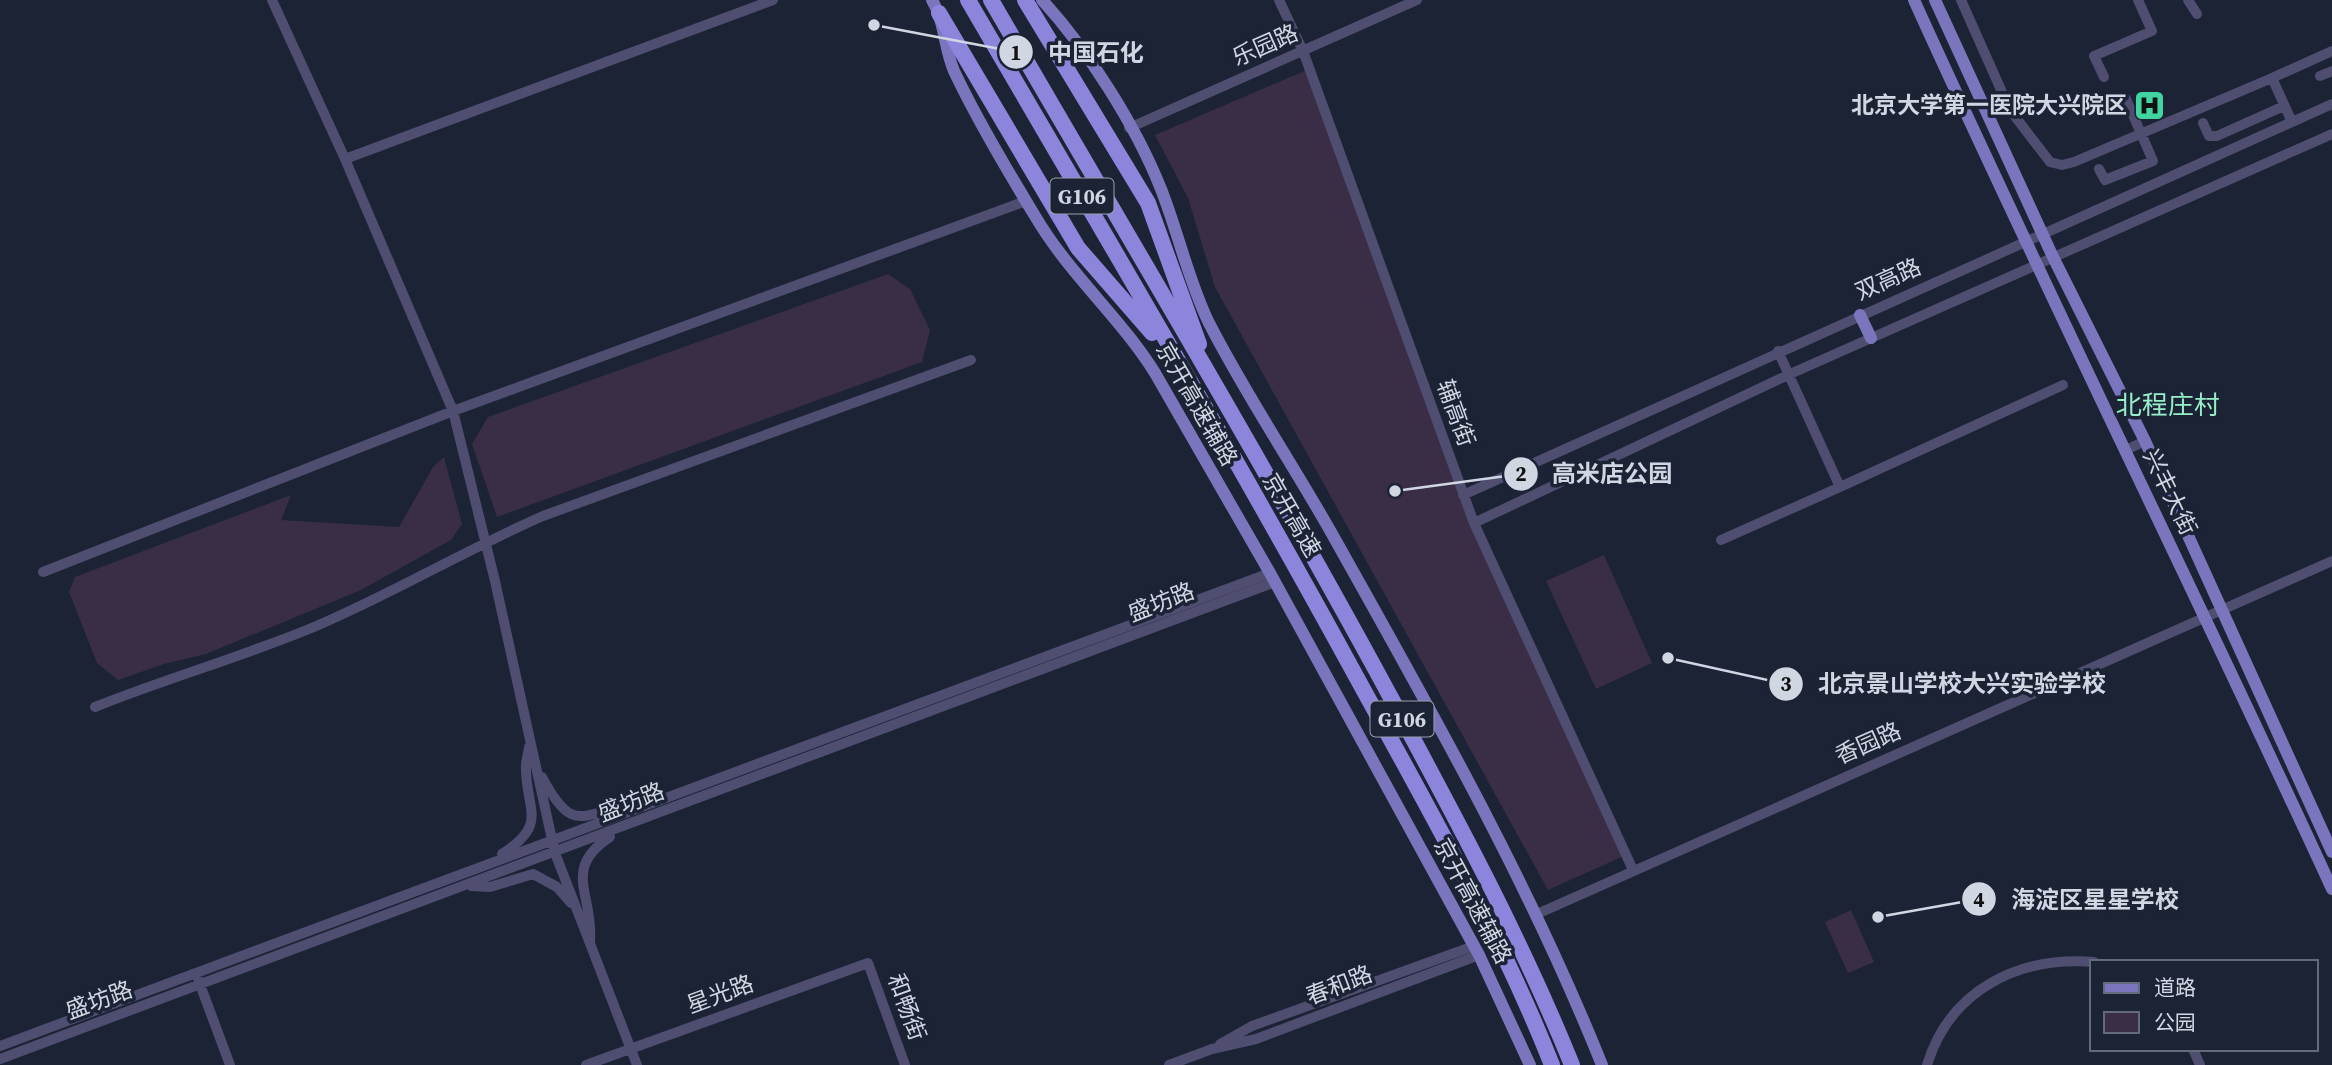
<svg xmlns="http://www.w3.org/2000/svg" width="2332" height="1065" viewBox="0 0 2332 1065" font-family="'Source Serif 4','Noto Sans SC',serif">
<style>
.green{fill:#392e45}
.lines{fill:none;stroke-linecap:round;stroke-linejoin:round}
.minor{stroke:#4f4d70;stroke-width:10}
.major{stroke:#7b75bd;stroke-width:12}
.highway{stroke:#8d85db;stroke-width:16}
.labels{text-anchor:middle;dominant-baseline:central;stroke-width:7;stroke-linejoin:round;paint-order:stroke}
.shield{fill:#1b2335;stroke:#9aa0ae;stroke-width:2}
.shield-label{font-size:21px;font-weight:bold;fill:#d0d6e2}
.street-label{font-size:23px;fill:#d0d6e2;stroke:#1b2335}
.poi-label{font-size:23px;font-weight:bold;fill:#d0d6e2;stroke:#1b2335;text-anchor:end}
.quarter-label{font-size:26px;fill:#96edc8;stroke:#1b2335}
.leader{fill:none;stroke:#d0d6e2;stroke-width:2.5}
.callout-dot{fill:#d0d6e2;stroke:#1b2335;stroke-width:2.5}
.mark-label{font-size:21px;text-anchor:middle;font-weight:bold;fill:#111}
.callout-label{font-size:24px;text-anchor:middle;font-weight:bold;fill:#d0d6e2;stroke:#1b2335;stroke-width:7;stroke-linejoin:round;paint-order:stroke}
</style>
<rect width="100%" height="100%" fill="#1b2335"/>
<path class="green" d="M1309,69L1450,459L1626,855L1548,890L1215,287L1188,198L1155,135Z
M888,274L910,289L930,330L922,362L497,517L472,444L488,417Z
M444,457L462,524L451,540L361,590L206,654L164,664L118,680L97,663L69,592L75,577L291,495L281,520L399,527L433,467Z
M1604,555L1652,663L1596,689L1546,581Z
M1851,910L1874,962L1848,973L1825,922Z"/>
<g class="lines">
<path class="minor" d="M272,0L345,159L453,411L495,581L555,853L637,1065
M1279,0L1303,51L1474,523L1633,870
M1961,0L2010,110L2050,162L2062,165L2074,162L2272,78
M2188,0L2197,14
M2320,76L2332,71
M2104,77L2094,56L2152,31L2138,0
M2292,122L2272,78L2332,51
M2203,123L2209,136H2217L2284,106
M1129,128L1417,0
M345,159L773,0
M2099,169L2105,180L2153,161L2126,99
M2126,450L2145,441
M1840,487L2063,385
M1463,495L2332,104
M1474,523L1790,374L2332,134
M1721,540L1840,487L1778,351
M43,572L453,411L1026,201
M95,707C167,678 242,657 314,627C392,594 465,550 543,516L971,360
M542,777C575,839 582,810 637,805
M502,854C548,824 527,812 526,770C525,763 528,755 529,747
M471,886L490,887L533,874L557,887L571,903
M1537,914L2332,561
M590,941C594,895 561,869 610,837
M198,979L230,1065
M1220,1044L1252,1026L1474,946
M0,1046L1270,573
M2193,1049L2200,1065
M0,1059L1275,582
M586,1065L868,963L905,1065
M1169,1065L1212,1049L1256,1039L1479,955
M1927,1065C1950,990 2018,956 2094,962"/>
<path class="major" d="M932,0C945,22 944,48 954,71C977,120 1007,170 1035,216C1069,274 1120,317 1155,373L1270,573L1479,955L1530,1065
M1042,0C1088,50 1136,126 1161,189C1178,232 1188,279 1208,321C1246,396 1295,467 1336,541C1432,712 1529,883 1602,1065
M1914,0C2049,298 2195,591 2332,889
M1935,0L2053,257L2145,441L2332,852
M1860,315L1871,338"/>
<path class="highway" d="M968,0C1099,225 1232,449 1357,678C1426,804 1499,931 1552,1065
M991,0C1120,223 1253,445 1377,672C1446,800 1517,929 1572,1065
M1025,0L1148,203L1199,344
M939,13L1078,248L1152,333"/>
</g>
<defs>
<symbol id="hospital-square" viewBox="-11 -11 22 22"><rect x="-9" y="-9" width="18" height="18" rx="4" fill="#41d4a1" stroke="#1b2335"/><path d="M-5-5h3v3.5h4V-5h3V5h-3V1.5h-4V5h-3Z" fill="#111"/></symbol>
</defs>
<g fill-rule="evenodd">
<use href="#hospital-square" x="2132" y="88" width="35" height="35"/>
</g>
<g class="labels">
<g class="shield">
<rect x="1050.5" y="178.5" width="63" height="35" rx="5"/>
<rect x="1370.5" y="701.5" width="63" height="35" rx="5"/>
</g>
<g class="shield-label">
<text x="1082" y="196">G106</text>
<text x="1402" y="719">G106</text>
</g>
<g class="street-label">
<text transform="translate(1265 45) rotate(-24)">乐园路</text>
<text transform="translate(1888 279) rotate(-24)">双高路</text>
<text transform="translate(1197 404) rotate(60)">京开高速辅路</text>
<text transform="translate(1456 413) rotate(70)">辅高街</text>
<text transform="translate(2170 492) rotate(64)">兴丰大街</text>
<text transform="translate(1292 515) rotate(60)">京开高速</text>
<text transform="translate(1161 602) rotate(-21)">盛坊路</text>
<text transform="translate(1868 743) rotate(-24)">香园路</text>
<text transform="translate(631 802) rotate(-21)">盛坊路</text>
<text transform="translate(1473 901) rotate(62)">京开高速辅路</text>
<text transform="translate(1339 985) rotate(-21)">春和路</text>
<text transform="translate(720 994) rotate(-20)">星光路</text>
<text transform="translate(99 1000) rotate(-20)">盛坊路</text>
<text transform="translate(907 1007) rotate(70)">和畅街</text>
</g>
<g class="poi-label">
<text x="2127" y="105">北京大学第一医院大兴院区</text>
</g>
<g class="quarter-label">
<text x="2168" y="405">北程庄村</text>
</g>
</g>
<path class="leader" d="M874 25L1016 52M1395 491L1521 474M1668 658L1786 684M1878 917L1979 899"/>
<g class="callout-dot">
<circle cx="874" cy="25" r="7"/>
<circle cx="1395" cy="491" r="7"/>
<circle cx="1668" cy="658" r="7"/>
<circle cx="1878" cy="917" r="7"/>
<circle cx="1016" cy="52" r="18"/>
<circle cx="1521" cy="474" r="18"/>
<circle cx="1786" cy="684" r="18"/>
<circle cx="1979" cy="899" r="18"/>
</g>
<g class="mark-label">
<text x="1016" y="60">1</text>
<text x="1521" y="481">2</text>
<text x="1786" y="691">3</text>
<text x="1979" y="907">4</text>
</g>
<g class="callout-label">
<text x="1096" y="61">中国石化</text>
<text x="1612" y="482">高米店公园</text>
<text x="1962" y="692">北京景山学校大兴实验学校</text>
<text x="2095" y="908">海淀区星星学校</text>
</g>
<rect x="2090" y="960" width="228" height="91" fill="#1b2335" stroke="#636b7a" stroke-width="2"/>
<rect x="2104" y="983" width="35" height="10" fill="#7b75bd" stroke="#636b7a" stroke-width="2"/>
<text x="2154" y="995" font-size="21" fill="#d0d6e2">道路</text>
<rect x="2104" y="1012" width="35" height="21" fill="#392e45" stroke="#636b7a" stroke-width="2"/>
<text x="2154" y="1030" font-size="21" fill="#d0d6e2">公园</text>
</svg>
